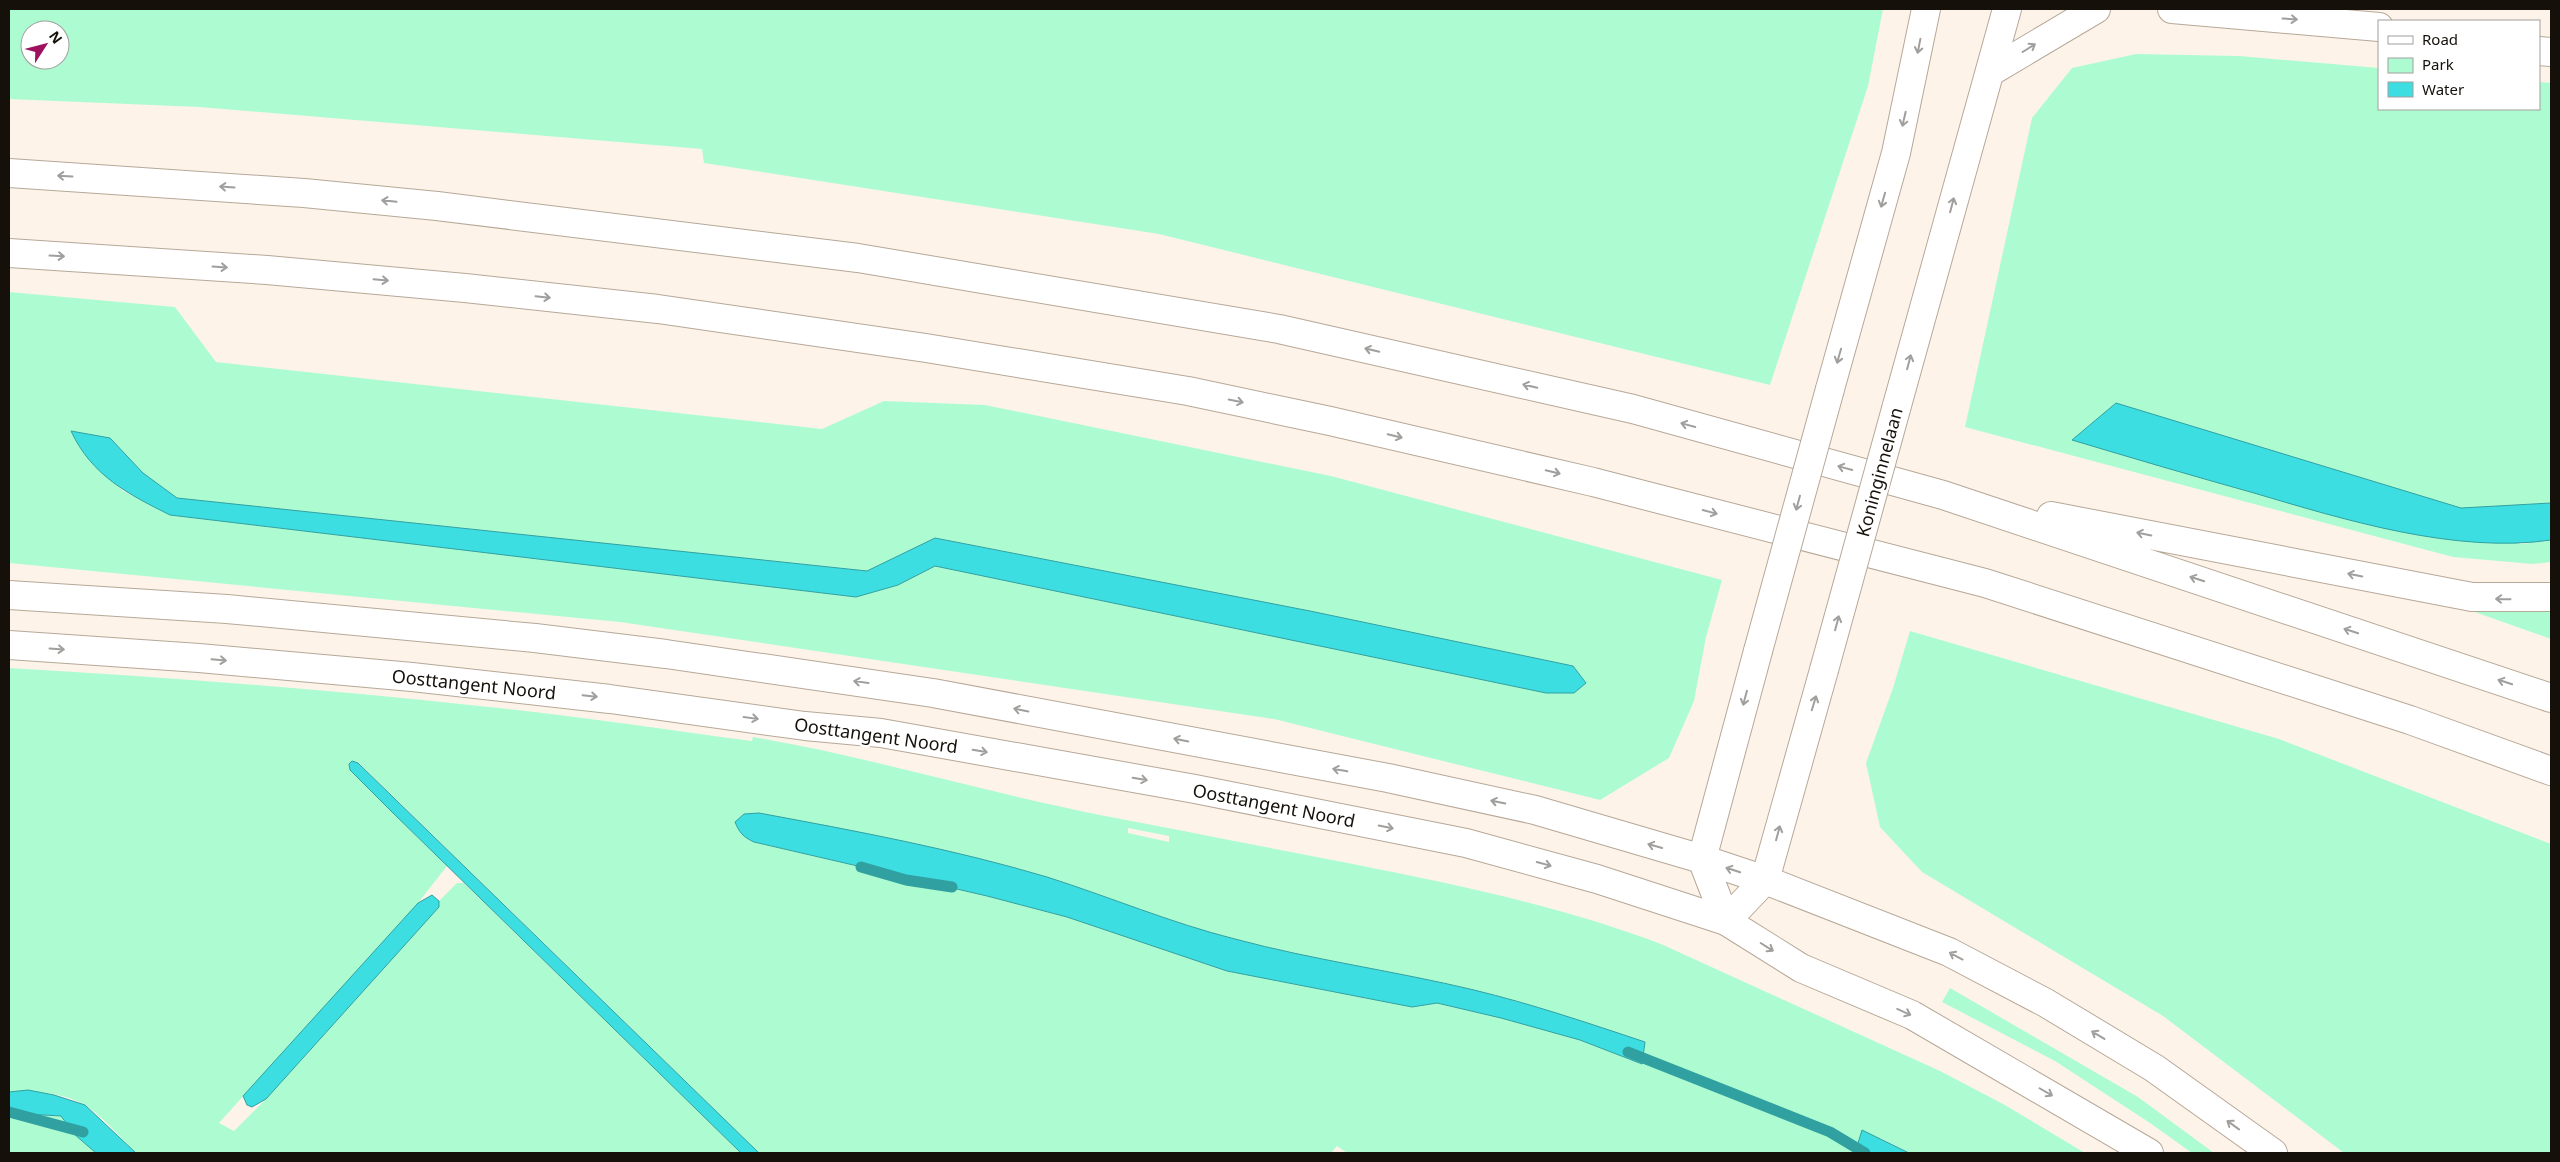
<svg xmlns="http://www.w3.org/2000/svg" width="2560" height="1162" viewBox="0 0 2560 1162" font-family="'Noto Sans',sans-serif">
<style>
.green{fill:#adfcd1;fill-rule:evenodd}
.water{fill:#3ddee2;stroke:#31a0a1}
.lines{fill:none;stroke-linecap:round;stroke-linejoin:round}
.stream{stroke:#31a0a1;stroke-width:11}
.primary-casing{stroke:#b7a898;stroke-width:30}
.highway-casing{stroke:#b7a898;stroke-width:30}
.primary{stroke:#fff;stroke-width:28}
.highway{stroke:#fff;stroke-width:28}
.primary-bridge-casing{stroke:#b7a898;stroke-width:30;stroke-linecap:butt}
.primary-bridge{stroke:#fff;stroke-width:28}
.oneway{stroke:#a19f9d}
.labels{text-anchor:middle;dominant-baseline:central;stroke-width:5;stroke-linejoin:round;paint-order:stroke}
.street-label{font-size:18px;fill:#15100a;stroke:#fff}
</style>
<rect width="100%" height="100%" fill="#fdf3e9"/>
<path class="green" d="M9,9H1883L1868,86L1770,385L1159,234L704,163L702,149L199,107L9,99ZM30,30H60V60H30Z
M2136,54L2239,56L2379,68V109H2539V82L2551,83V503L2461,508L2116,403L2521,544L2551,540V562L2533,564L2453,557L1965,427L2032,118L2072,68Z
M9,292L175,307L216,362L822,429L884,401L985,405L1331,476L1722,580L1706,637L1694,701L1669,758L1600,800L1274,719L620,622L9,563ZM110,438L143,473L177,498L867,571L935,538L1310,611L1573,666L1586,683L1546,693L935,566L898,585L856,597L170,515L123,491L93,464L79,446Z
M2469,610H2551V639Z
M1910,631L2279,739L2551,844V1153H2344L2163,1016L1922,872L1880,827L1866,763L1893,688Z
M9,668C166,677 322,689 479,706C570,715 661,729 752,741L753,737C870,757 984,792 1100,815C1185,831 1269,848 1353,864C1457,885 1562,906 1661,944L1940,1071L2005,1105L2085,1153H1909L1880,1138L1856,1153H1347L1337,1146L1331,1153H759L357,761L392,812L447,866L418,903L219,1123L234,1131L266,1099L439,907V901L457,883H464L741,1153H136C122,1139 102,1116 85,1105C65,1093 31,1090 9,1092ZM759,813C856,831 953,849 1047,877C1110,897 1171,923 1235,939C1313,960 1394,971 1473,990C1532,1004 1588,1023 1645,1042L1641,1064L1580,1040L1501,1018L1437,1003L1412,1007L1227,971L1067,917L987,896L754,842L735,822L744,814ZM1128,828L1169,836V842L1128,833Z
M1950,988L2138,1097L2214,1153H2192L2150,1123L2055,1061L1942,1002Z
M9,1113L61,1116L74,1134L96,1153H9Z"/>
<path class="water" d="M2116,403L2461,508L2551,503V540C2456,554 2345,520 2254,493C2193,476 2132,458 2072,440Z
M71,431L110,438L143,473L177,498L867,571L935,538L1310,611L1573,666L1586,683L1574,693H1546L935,566L898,585L856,597L170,515C128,494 92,476 71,431Z
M352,761L358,763L759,1153H741L392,812L350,770L349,764Z
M759,813C856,831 953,849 1047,877C1110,897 1171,923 1235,939C1313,960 1395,971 1474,990C1532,1004 1588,1023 1645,1042L1642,1064L1580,1040L1501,1018L1437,1003L1412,1007L1227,971L1067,917L987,896L754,842C743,837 739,832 735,822L744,814Z
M432,895L439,901V907L266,1099L252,1107L247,1105L243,1096L418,903Z
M28,1090L54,1095L85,1105L136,1153H96L74,1134L61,1116L9,1113V1092Z
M1862,1130L1909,1153H1855Z"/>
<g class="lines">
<path class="stream" d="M861,867L906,880L952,887
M1628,1052L1830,1132L1865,1153
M9,1112L83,1132"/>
<defs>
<path id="primary" d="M1830,389L1896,153L1926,9
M1896,409L2007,9
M9,595L227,609L535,638L666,654L933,693L1388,778L1535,810L1702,859L1758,651
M9,645L199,658L412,677L610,699L805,726L881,733L1195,789L1466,843L1597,879L1726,921L1765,880L1824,670"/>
<path id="highway" d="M2172,9L2379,27
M2539,51L2551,52
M1990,72L2096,9
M9,173L304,193L437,206L858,258L1279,329L1633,409L1943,495L2551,698
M9,253L267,270L465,288L658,309L926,348L1188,391L1330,421L1593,482L1985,583L2410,720L2551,771
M2051,516L2472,597H2551
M1702,859L1765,880L1949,952L2046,1003L2154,1068L2273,1153
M1702,859L1726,921L1801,968L1912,1015L2149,1153"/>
</defs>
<use href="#primary" class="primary-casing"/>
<use href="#highway" class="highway-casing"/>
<use href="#primary" class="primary"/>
<use href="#highway" class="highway"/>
<defs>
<path id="primary-bridge" d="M1758,651L1830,389
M1824,670L1896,409"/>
</defs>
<use href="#primary-bridge" class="primary-bridge-casing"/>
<use href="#primary-bridge" class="primary-bridge"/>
</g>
<defs><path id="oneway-shaft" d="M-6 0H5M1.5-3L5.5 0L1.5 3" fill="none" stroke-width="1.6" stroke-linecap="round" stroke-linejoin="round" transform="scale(1.25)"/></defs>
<g class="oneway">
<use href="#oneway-shaft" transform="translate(2290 19) rotate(4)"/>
<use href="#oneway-shaft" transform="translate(1919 46) rotate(101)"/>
<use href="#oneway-shaft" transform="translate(2029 48) rotate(-32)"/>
<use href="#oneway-shaft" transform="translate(1904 119) rotate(103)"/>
<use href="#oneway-shaft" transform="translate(65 176) rotate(-177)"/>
<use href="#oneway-shaft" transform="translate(227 187) rotate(-176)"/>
<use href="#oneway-shaft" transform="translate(1883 200) rotate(106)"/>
<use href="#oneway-shaft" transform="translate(389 201) rotate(-174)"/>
<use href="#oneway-shaft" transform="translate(1952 205) rotate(-75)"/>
<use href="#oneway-shaft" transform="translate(57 256) rotate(3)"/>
<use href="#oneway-shaft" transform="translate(220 267) rotate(4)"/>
<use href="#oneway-shaft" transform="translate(381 280) rotate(5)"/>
<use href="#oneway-shaft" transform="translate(543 297) rotate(6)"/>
<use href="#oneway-shaft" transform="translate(1372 350) rotate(-167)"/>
<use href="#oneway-shaft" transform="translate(1839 356) rotate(106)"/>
<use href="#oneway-shaft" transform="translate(1909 362) rotate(-75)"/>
<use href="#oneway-shaft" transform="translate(1530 386) rotate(-167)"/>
<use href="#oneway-shaft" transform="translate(1236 401) rotate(12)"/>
<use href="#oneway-shaft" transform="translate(1688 425) rotate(-165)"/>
<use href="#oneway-shaft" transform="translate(1395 436) rotate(13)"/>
<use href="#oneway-shaft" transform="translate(1845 468) rotate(-165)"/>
<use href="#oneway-shaft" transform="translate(1553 472) rotate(13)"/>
<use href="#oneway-shaft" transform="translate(1798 503) rotate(105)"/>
<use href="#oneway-shaft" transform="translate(1710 512) rotate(15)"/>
<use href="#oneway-shaft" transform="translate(2144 534) rotate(-169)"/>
<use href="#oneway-shaft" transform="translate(2355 575) rotate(-169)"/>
<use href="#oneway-shaft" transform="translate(2197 579) rotate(-162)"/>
<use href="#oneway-shaft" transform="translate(2503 599) rotate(-179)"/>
<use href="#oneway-shaft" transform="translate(1837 623) rotate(-75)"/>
<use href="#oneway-shaft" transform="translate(2351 631) rotate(-162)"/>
<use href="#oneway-shaft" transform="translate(57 649) rotate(4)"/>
<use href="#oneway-shaft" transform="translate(219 660) rotate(5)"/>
<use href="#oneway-shaft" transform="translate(861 682) rotate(-172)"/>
<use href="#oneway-shaft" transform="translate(2505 682) rotate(-162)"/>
<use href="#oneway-shaft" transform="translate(590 696) rotate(6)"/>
<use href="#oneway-shaft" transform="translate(1745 698) rotate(105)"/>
<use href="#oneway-shaft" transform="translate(1814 703) rotate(-73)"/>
<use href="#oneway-shaft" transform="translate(1021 710) rotate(-169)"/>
<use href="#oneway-shaft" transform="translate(751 718) rotate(8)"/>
<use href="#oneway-shaft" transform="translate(1181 740) rotate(-169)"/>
<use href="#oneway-shaft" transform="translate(980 751) rotate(10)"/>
<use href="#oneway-shaft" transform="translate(1340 770) rotate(-170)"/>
<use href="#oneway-shaft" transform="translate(1140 779) rotate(10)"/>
<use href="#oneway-shaft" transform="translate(1498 802) rotate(-168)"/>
<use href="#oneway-shaft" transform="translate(1386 827) rotate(11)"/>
<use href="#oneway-shaft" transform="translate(1778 833) rotate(-75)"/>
<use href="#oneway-shaft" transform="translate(1655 846) rotate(-164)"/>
<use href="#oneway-shaft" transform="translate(1544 864) rotate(15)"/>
<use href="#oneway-shaft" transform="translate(1733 870) rotate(-162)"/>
<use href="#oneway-shaft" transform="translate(1767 947) rotate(32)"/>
<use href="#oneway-shaft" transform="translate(1956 956) rotate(-152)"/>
<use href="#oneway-shaft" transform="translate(1904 1012) rotate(24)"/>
<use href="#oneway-shaft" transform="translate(2098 1035) rotate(-149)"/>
<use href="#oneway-shaft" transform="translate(2046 1092) rotate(30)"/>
<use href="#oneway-shaft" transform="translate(2233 1125) rotate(-144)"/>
</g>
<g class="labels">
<g class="street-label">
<text transform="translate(1879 472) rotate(-75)">Koninginnelaan</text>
<text transform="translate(474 684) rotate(6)">Oosttangent Noord</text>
<text transform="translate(876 735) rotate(8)">Oosttangent Noord</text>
<text transform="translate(1274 805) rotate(11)">Oosttangent Noord</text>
</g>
</g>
<rect width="2560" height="1162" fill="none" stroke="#15100a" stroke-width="20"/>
<rect x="2378" y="20" width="162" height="90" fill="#ffffff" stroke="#a19f9d"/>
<rect x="2388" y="36" width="25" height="8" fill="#ffffff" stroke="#a19f9d"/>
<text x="2422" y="45" font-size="15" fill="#15100a">Road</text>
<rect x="2388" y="58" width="25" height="15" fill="#adfcd1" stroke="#a19f9d"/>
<text x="2422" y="70" font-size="15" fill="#15100a">Park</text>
<rect x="2388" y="82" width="25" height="15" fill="#3ddee2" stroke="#a19f9d"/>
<text x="2422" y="95" font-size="15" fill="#15100a">Water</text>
<g transform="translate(45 45) rotate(54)"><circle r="24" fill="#ffffff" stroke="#a19f9d"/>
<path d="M0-4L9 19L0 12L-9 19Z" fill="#9e115e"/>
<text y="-8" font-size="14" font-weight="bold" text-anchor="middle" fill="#15100a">N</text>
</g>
</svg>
